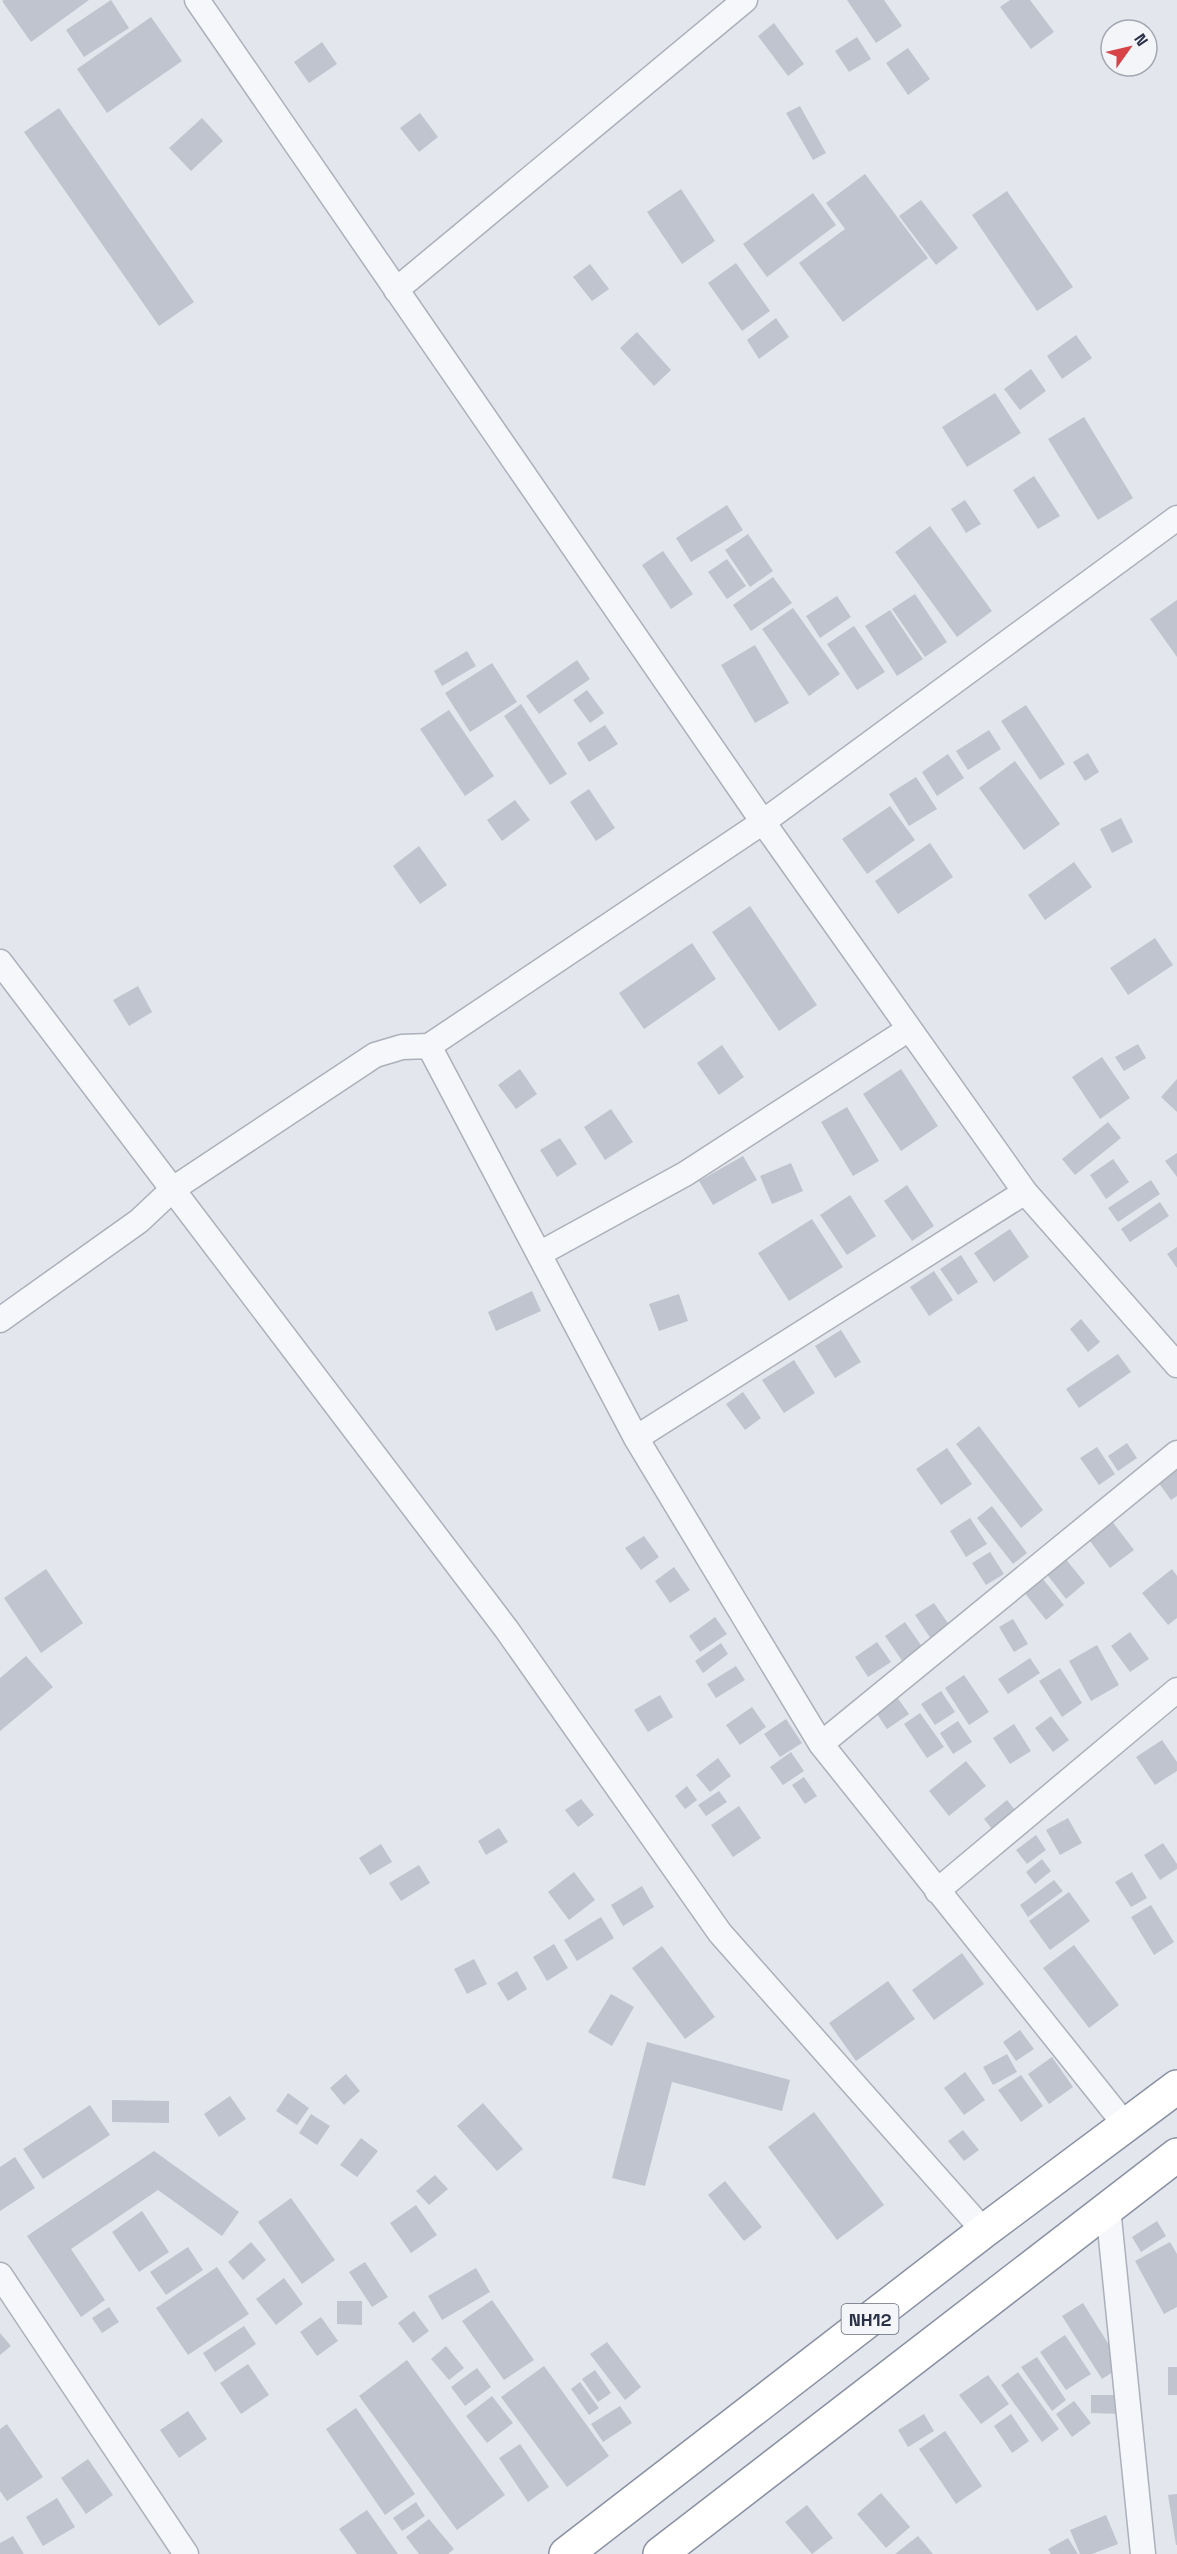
<svg xmlns="http://www.w3.org/2000/svg" width="1177" height="2554" viewBox="0 0 1177 2554" font-family="'Space Grotesk',sans-serif">
<style>
.building{fill:#c0c4cf}
.lines{fill:none;stroke-linecap:round;stroke-linejoin:round}
.street-casing{stroke:#acb0ba;stroke-width:27}
.highway-casing{stroke:#8a91a4;stroke-width:36}
.street{stroke:#f6f7fa;stroke-width:24}
.highway{stroke:#fff;stroke-width:33}
.labels{text-anchor:middle;dominant-baseline:central;stroke-width:4.5;stroke-linejoin:round;paint-order:stroke}
.shield{fill:#f3f5f9;stroke:#666c7c;stroke-width:1.5}
.shield-label{font-size:18px;font-weight:bold;fill:#2a3146}
</style>
<rect width="100%" height="100%" fill="#e3e6ec"/>
<path class="building" d="M4,0H89L31,42L2,1Z
M111,0L129,28L84,57L66,30Z
M847,0H884L902,26L876,43Z
M1010,0H1030L1054,32L1031,49L1000,7Z
M151,17L182,61L107,113L77,69Z
M774,23L804,64L788,76L758,36Z
M857,37L871,59L849,72L835,51Z
M322,42L337,64L309,83L294,62Z
M908,48L930,79L908,95L886,63Z
M800,106L826,153L813,160L786,113Z
M59,108L194,302L159,326L24,132Z
M420,113L438,137L419,152L400,128Z
M202,118L223,141L191,171L169,148Z
M865,174L928,258L843,322L799,263L845,229L826,203Z
M681,189L715,241L682,264L647,212Z
M1007,191L1073,287L1037,311L972,215Z
M813,193L836,225L767,277L743,244Z
M921,200L958,248L936,265L899,216Z
M736,263L770,311L742,331L708,283Z
M590,264L609,289L592,301L573,277Z
M776,318L789,337L759,359L747,340Z
M637,332L671,370L654,386L620,348Z
M1076,335L1092,358L1062,379L1047,356Z
M1031,369L1046,391L1020,410L1004,389Z
M995,393L1021,433L967,467L942,427Z
M1084,417L1133,498L1098,520L1048,439Z
M1034,476L1060,516L1038,529L1013,490Z
M965,500L981,524L966,533L951,509Z
M727,505L743,530L691,562L676,538Z
M930,526L992,611L957,637L895,552Z
M748,534L773,571L750,587L725,550Z
M663,551L693,594L671,609L642,565Z
M727,559L746,586L727,599L708,572Z
M773,577L792,603L751,631L733,605Z
M915,594L947,642L925,657L892,609Z
M837,596L851,617L820,638L806,616Z
M1177,600V657L1150,619Z
M793,608L840,674L809,696L762,629Z
M890,610L923,659L897,676L865,626Z
M854,626L885,672L857,690L827,644Z
M755,645L789,703L755,723L721,665Z
M467,651L476,666L442,686L434,671Z
M577,660L590,679L539,714L526,696Z
M492,663L517,702L470,732L445,693Z
M587,690L604,713L590,723L573,700Z
M521,704L567,774L550,785L504,716Z
M1026,705L1065,764L1040,780L1001,721Z
M449,710L494,776L465,796L420,729Z
M605,725L618,744L589,762L577,743Z
M989,730L1001,749L968,770L956,751Z
M1088,753L1099,772L1085,781L1073,762Z
M948,754L964,778L937,796L922,772Z
M1015,761L1060,824L1024,850L979,788Z
M916,777L937,809L909,826L889,794Z
M589,789L615,828L596,841L570,802Z
M515,800L530,820L502,841L487,820Z
M890,806L915,840L867,874L842,839Z
M1121,818L1133,842L1112,853L1100,829Z
M930,843L953,877L898,914L875,881Z
M419,846L447,885L420,904L393,866Z
M1074,862L1092,887L1045,920L1028,895Z
M750,906L817,1005L779,1031L712,932Z
M1155,938L1173,965L1128,995L1110,968Z
M692,943L716,979L644,1029L619,993Z
M138,986L152,1012L129,1026L113,1000Z
M1138,1044L1146,1058L1124,1071L1115,1057Z
M722,1045L744,1077L719,1095L697,1063Z
M1102,1057L1130,1098L1100,1119L1072,1077Z
M520,1069L537,1094L516,1109L498,1085Z
M901,1069L938,1126L901,1151L863,1094Z
M1177,1079V1112L1161,1097Z
M847,1107L879,1161L853,1176L821,1122Z
M611,1109L633,1142L605,1160L584,1127Z
M1108,1122L1121,1138L1075,1175L1062,1159Z
M560,1138L577,1164L557,1177L540,1150Z
M1177,1153V1177L1165,1161Z
M743,1156L757,1180L713,1205L699,1181Z
M1113,1159L1129,1182L1106,1199L1090,1175Z
M791,1163L803,1191L772,1204L760,1176Z
M1151,1180L1160,1194L1118,1222L1108,1208Z
M907,1185L934,1226L912,1241L884,1201Z
M850,1195L876,1236L847,1255L820,1215Z
M1160,1202L1169,1216L1130,1242L1121,1229Z
M812,1219L843,1267L789,1301L758,1253Z
M1010,1229L1029,1257L994,1282L974,1253Z
M1177,1247V1268L1167,1254Z
M961,1255L978,1282L958,1295L940,1269Z
M934,1271L953,1300L929,1316L910,1287Z
M532,1291L541,1311L496,1331L488,1312Z
M679,1294L688,1321L659,1331L649,1304Z
M1081,1319L1100,1342L1088,1352L1070,1329Z
M841,1330L861,1362L835,1378L815,1346Z
M1118,1354L1131,1372L1079,1408L1066,1389Z
M794,1360L815,1393L784,1413L762,1380Z
M743,1392L761,1418L745,1430L726,1404Z
M979,1426L1043,1510L1021,1528L956,1444Z
M1127,1443L1137,1458L1118,1471L1108,1456Z
M1097,1447L1115,1474L1099,1485L1080,1458Z
M947,1448L972,1484L941,1505L916,1469Z
M1177,1468V1496L1171,1500L1158,1482Z
M992,1506L1027,1553L1013,1564L977,1518Z
M1108,1516L1134,1550L1110,1568L1084,1533Z
M970,1518L987,1544L966,1557L950,1531Z
M644,1536L659,1557L641,1570L625,1548Z
M990,1552L1004,1574L986,1585L972,1563Z
M1061,1553L1085,1583L1066,1599L1042,1568Z
M674,1567L690,1590L670,1603L655,1581Z
M46,1569L83,1623L41,1653L4,1598Z
M1172,1569L1177,1576V1618L1168,1625L1142,1593Z
M1038,1573L1064,1605L1046,1620L1020,1587Z
M934,1603L950,1626L931,1639L915,1615Z
M715,1617L727,1634L700,1652L689,1636Z
M1013,1619L1028,1644L1014,1652L999,1627Z
M905,1622L923,1648L903,1662L885,1636Z
M1130,1632L1149,1659L1130,1672L1111,1646Z
M877,1642L891,1662L868,1677L855,1657Z
M721,1643L728,1654L703,1673L695,1661Z
M1097,1645L1119,1685L1091,1701L1069,1661Z
M26,1656L53,1687L0,1731V1678Z
M1030,1658L1040,1673L1008,1694L998,1679Z
M736,1666L745,1680L716,1698L707,1684Z
M1060,1668L1082,1703L1062,1717L1039,1681Z
M964,1675L989,1712L969,1725L945,1688Z
M941,1691L955,1712L935,1725L921,1704Z
M660,1695L673,1717L648,1732L634,1710Z
M897,1697L909,1714L887,1729L875,1711Z
M752,1707L766,1727L740,1745L726,1725Z
M920,1713L944,1747L927,1758L904,1724Z
M1051,1716L1069,1740L1053,1752L1035,1728Z
M786,1719L802,1743L780,1757L764,1734Z
M958,1721L972,1742L953,1754L940,1733Z
M1014,1724L1031,1751L1010,1764L993,1738Z
M1162,1740L1177,1762V1771L1155,1785L1136,1757Z
M791,1752L804,1771L783,1785L770,1767Z
M718,1758L731,1776L710,1792L696,1775Z
M966,1761L986,1786L949,1816L929,1791Z
M804,1777L817,1796L805,1804L792,1785Z
M687,1786L697,1800L685,1809L675,1796Z
M719,1791L727,1802L706,1816L698,1805Z
M581,1799L594,1815L578,1827L565,1810Z
M1007,1800L1019,1815L996,1834L984,1819Z
M739,1806L761,1838L733,1857L711,1825Z
M1068,1818L1082,1843L1060,1855L1046,1830Z
M499,1828L508,1842L486,1855L478,1841Z
M1036,1835L1046,1850L1027,1864L1016,1850Z
M1163,1843L1177,1864V1869L1160,1880L1144,1855Z
M381,1844L392,1862L370,1875L359,1858Z
M1042,1859L1051,1871L1035,1884L1026,1872Z
M419,1865L430,1883L401,1901L389,1883Z
M574,1872L595,1900L569,1920L548,1892Z
M1132,1872L1147,1898L1131,1907L1115,1882Z
M1054,1880L1063,1891L1028,1917L1020,1905Z
M642,1886L654,1907L623,1926L611,1905Z
M1069,1892L1090,1921L1050,1950L1029,1921Z
M1151,1905L1174,1942L1154,1955L1131,1917Z
M601,1917L614,1938L577,1961L564,1940Z
M554,1944L568,1968L547,1981L533,1957Z
M1074,1945L1119,2005L1089,2028L1043,1968Z
M662,1946L715,2017L685,2039L632,1968Z
M962,1953L984,1984L934,2020L912,1990Z
M474,1959L487,1984L467,1994L454,1969Z
M517,1971L527,1989L508,2001L497,1983Z
M888,1981L915,2019L856,2061L829,2023Z
M611,1994L634,2007L612,2046L588,2032Z
M1020,2030L1034,2049L1016,2061L1003,2042Z
M647,2042L790,2080L782,2111L672,2082L645,2186L612,2178Z
M1007,2054L1017,2072L993,2085L983,2067Z
M1052,2057L1073,2087L1049,2104L1028,2074Z
M965,2072L985,2100L964,2115L944,2088Z
M346,2074L360,2091L344,2105L330,2088Z
M1021,2075L1043,2106L1021,2122L998,2090Z
M288,2093L309,2108L297,2125L276,2111Z
M230,2096L246,2119L219,2137L204,2114Z
M112,2100L169,2101V2123L112,2122Z
M483,2103L523,2149L497,2171L457,2126Z
M90,2105L110,2135L43,2179L23,2149Z
M814,2112L884,2205L837,2240L768,2147Z
M311,2114L330,2126L317,2145L299,2133Z
M963,2130L979,2150L964,2161L948,2141Z
M361,2138L378,2151L357,2177L340,2165Z
M154,2151L239,2212L222,2236L158,2190L71,2249L105,2300L81,2317L27,2236Z
M15,2157L35,2188L0,2211V2167Z
M435,2175L448,2189L429,2205L416,2191Z
M725,2181L762,2227L744,2241L708,2195Z
M291,2198L335,2260L302,2284L258,2222Z
M416,2205L437,2235L411,2253L390,2223Z
M142,2211L169,2252L139,2272L112,2232Z
M1157,2221L1166,2236L1141,2252L1132,2237Z
M251,2242L266,2260L243,2280L228,2262Z
M1170,2242L1177,2254V2307L1164,2314L1135,2261Z
M188,2247L203,2270L166,2295L150,2272Z
M365,2262L388,2297L372,2307L349,2272Z
M217,2267L249,2314L188,2355L156,2308Z
M476,2268L490,2292L442,2320L428,2296Z
M284,2278L303,2304L276,2325L256,2299Z
M492,2300L534,2360L504,2380L462,2321Z
M337,2301H362V2325L337,2324Z
M1083,2303L1122,2366L1102,2379L1062,2316Z
M109,2307L119,2322L102,2333L92,2318Z
M414,2311L429,2331L413,2343L398,2323Z
M321,2317L338,2341L317,2356L300,2332Z
M244,2326L256,2344L215,2372L203,2353Z
M0,2333L11,2346L0,2355Z
M1065,2335L1091,2374L1066,2390L1040,2352Z
M607,2342L641,2387L625,2400L590,2354Z
M446,2346L464,2368L449,2380L431,2359Z
M1037,2357L1066,2400L1052,2411L1021,2367Z
M407,2360L505,2495L457,2530L359,2396Z
M248,2364L269,2395L241,2414L220,2383Z
M544,2366L609,2456L567,2487L501,2397Z
M1168,2367H1177V2395H1168Z
M477,2368L491,2387L465,2406L451,2387Z
M595,2370L611,2393L598,2402L582,2379Z
M1018,2372L1059,2429L1042,2442L1001,2385Z
M988,2375L1009,2404L981,2424L959,2395Z
M580,2382L599,2408L589,2415L571,2389Z
M1091,2395H1122V2414L1091,2413Z
M492,2396L513,2423L487,2443L466,2416Z
M1074,2401L1091,2423L1072,2437L1056,2414Z
M620,2406L632,2423L603,2442L591,2424Z
M356,2408L415,2494L385,2515L326,2429Z
M188,2411L207,2439L179,2458L160,2430Z
M924,2414L934,2431L908,2447L898,2430Z
M1011,2414L1029,2441L1012,2453L994,2426Z
M7,2424L43,2477L7,2501L0,2491V2429Z
M945,2431L982,2486L956,2504L919,2449Z
M520,2444L549,2487L528,2502L499,2458Z
M88,2459L113,2495L86,2514L61,2478Z
M881,2493L910,2527L886,2548L857,2514Z
M1177,2494V2545H1176L1168,2495Z
M57,2498L75,2527L43,2546L26,2517Z
M416,2502L425,2516L402,2531L393,2518Z
M807,2505L833,2538L812,2554L785,2522Z
M367,2510L398,2554H357L339,2529Z
M1106,2515L1118,2544L1092,2554H1080L1070,2530Z
M429,2519L454,2549L448,2554H419L406,2537Z
M13,2536L24,2554H0V2543Z
M918,2536L933,2554H895Z
M1068,2538L1078,2554H1051L1048,2549Z"/>
<g class="lines">
<defs>
<path id="street" d="M197,0L763,822L1025,1192L1177,1365
M396,290L745,0
M0,962L507,1630L720,1933L984,2231
M429,1046L636,1438L821,1744L1127,2127
M539,1254L685,1174L909,1029
M0,1320L139,1221L173,1189L375,1055L402,1047L429,1046L763,822L1177,518
M636,1438L1025,1192
M821,1744L1177,1453
M937,1891L1177,1690
M1108,2208L1143,2554
M0,2275L186,2554"/>
<path id="highway" d="M566,2554L984,2231L1177,2087
M660,2554L1177,2155"/>
</defs>
<use href="#street" class="street-casing"/>
<use href="#highway" class="highway-casing"/>
<use href="#street" class="street"/>
<use href="#highway" class="highway"/>
</g>
<g class="labels">
<rect class="shield" x="841.5" y="2304" width="57" height="30" rx="4.5"/>
<g class="shield-label">
<text x="870" y="2319">NH12</text>
</g>
</g>
<g transform="translate(1129 48) rotate(56)"><circle r="28" fill="#f3f5f9" stroke="#a3a7b1" stroke-width="1.5"/>
<path d="M0-4.5L10 22L0 15L-10 22Z" fill="#d74347"/>
<text y="-9" font-size="16" font-weight="bold" text-anchor="middle" fill="#2a3146">N</text>
</g>
</svg>
